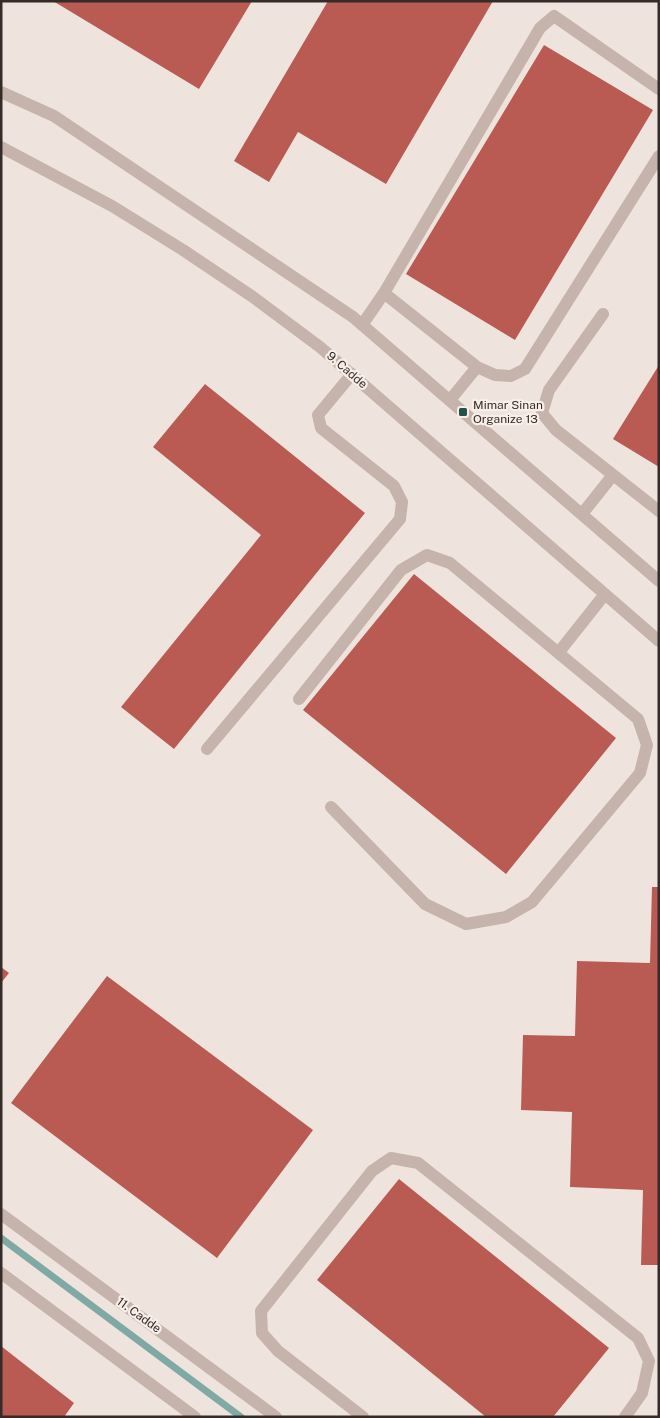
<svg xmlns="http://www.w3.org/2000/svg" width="660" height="1418" viewBox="0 0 660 1418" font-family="'Public Sans',sans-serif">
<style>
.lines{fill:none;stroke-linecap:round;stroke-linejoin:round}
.stream{stroke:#7fa9a4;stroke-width:7}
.building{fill:#b95b52}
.minor{stroke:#c6b3ab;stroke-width:12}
.poi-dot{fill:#23524d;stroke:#f8efe9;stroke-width:2}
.labels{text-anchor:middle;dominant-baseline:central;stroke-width:4.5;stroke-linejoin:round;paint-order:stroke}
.street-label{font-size:12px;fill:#352b29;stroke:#f8efe9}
.poi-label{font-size:12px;fill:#352b29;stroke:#f8efe9;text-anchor:start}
</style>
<rect width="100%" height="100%" fill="#efe4dd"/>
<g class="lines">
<path class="stream" d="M1,1238L241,1417"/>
</g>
<path class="building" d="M53,1H252L199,89Z
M328,1H493L386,184L298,132L269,182L234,161Z
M544,45L653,110L515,340L406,274Z
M659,365V467L613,439Z
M205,384L365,513L174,749L121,707L261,535L153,447Z
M414,574L616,738L506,874L303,710Z
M652,887H659V1265H641L643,1190L570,1187L572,1112L521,1110L523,1035L575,1036L577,961L650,963Z
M1,967L9,973L1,983Z
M107,976L313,1130L217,1258L11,1103Z
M399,1179L609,1348L553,1417H486L317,1280Z
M1,1346L74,1403L64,1417H1Z"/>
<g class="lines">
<path class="minor" d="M1,92L54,116L353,317L659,581
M1,147L112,206L183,250L253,297L320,347L659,641
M384,293L477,367L495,375L511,376L525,369L659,156
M603,314L549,390L542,413L556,430L659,511
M362,325L384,293L540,28L554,16L659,89
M450,400L477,367
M582,514L613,475
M559,652L605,594
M299,699L401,570L427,555L450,563L638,719L647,745L640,773L532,902L506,917L466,924L425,904L331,807
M207,749L400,519L402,502L394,486L321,428L318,415L352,374
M1,1214L276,1417
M1,1273L195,1417
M363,1417L278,1351L262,1333L261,1311L372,1171L391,1158L418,1163L638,1338L649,1361L642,1393L625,1417"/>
</g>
<rect class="poi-dot" x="458" y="407" width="10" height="10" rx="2.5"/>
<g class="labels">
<g class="street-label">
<text transform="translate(347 370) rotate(41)">9. Cadde</text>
<text transform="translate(139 1315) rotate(36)">11. Cadde</text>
</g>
<g class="poi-label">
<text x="473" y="405">Mimar Sinan<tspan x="473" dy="14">Organize 13</tspan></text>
</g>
</g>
<rect width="660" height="1418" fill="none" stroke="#352b29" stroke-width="5"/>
</svg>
